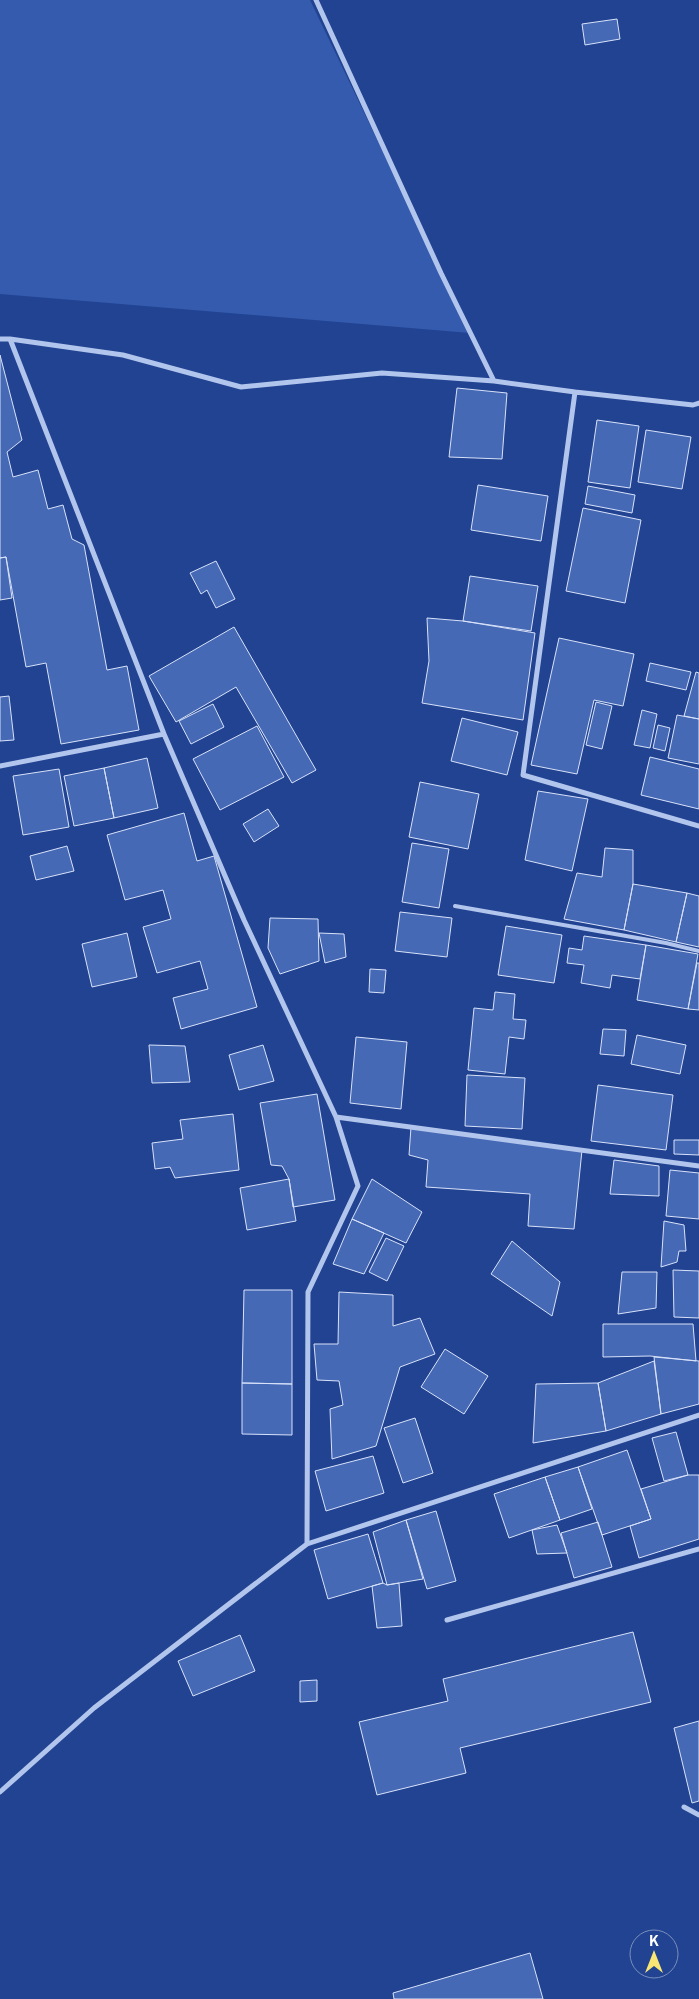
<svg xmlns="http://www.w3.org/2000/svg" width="699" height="1999" viewBox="0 0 699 1999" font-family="'Public Sans',sans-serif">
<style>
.green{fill:#355bae}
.building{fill:#4669b6;stroke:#d8e2f9}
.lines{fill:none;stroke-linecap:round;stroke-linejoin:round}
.service{stroke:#b2c5ed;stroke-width:4}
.minor{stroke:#b2c5ed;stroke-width:5}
</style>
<rect width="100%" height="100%" fill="#214391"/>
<path class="green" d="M0,0H310L470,333L0,294Z"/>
<path class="building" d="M617,19L620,39L585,45L582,24Z
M0,355L22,440L7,452L13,477L38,470L48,509L63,505L72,539L84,545L107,670L127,666L139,730L61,744L46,663L26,667L6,557L0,558Z
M457,388L507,393L502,459L449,457Z
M597,420L639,426L630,488L588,482Z
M646,430L691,437L682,489L638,482Z
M478,485L548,496L541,541L471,530Z
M588,486L635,495L632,513L585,504Z
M583,508L641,520L625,603L566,591Z
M6,557L12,598L0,600V558Z
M216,561L235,599L216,608L207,590L201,594L190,573Z
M470,576L538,586L531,631L463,621Z
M427,618L463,621L535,633L523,720L422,703L429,661Z
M234,627L316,770L292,783L236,687L176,722L149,676Z
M559,638L634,654L623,706L594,700L577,774L531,765Z
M650,663L691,672L686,690L646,681Z
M696,672L699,673V719L684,716Z
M9,696L14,740L0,741V697Z
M596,702L612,706L602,749L586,745Z
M213,704L224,727L191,744L179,721Z
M642,710L657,714L650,748L634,745Z
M677,715L699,719V764L668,758Z
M462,718L518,732L507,775L451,761Z
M658,725L670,728L665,751L653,748Z
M257,726L284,777L220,810L193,759Z
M650,757L699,769V809L641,795Z
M147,758L158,808L114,818L104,768Z
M104,768L114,818L74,826L64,776Z
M59,769L69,827L23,835L13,776Z
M420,782L479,794L468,849L409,837Z
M538,791L588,799L572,871L525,860Z
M268,809L279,826L254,842L243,824Z
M184,813L197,861L214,856L257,1007L181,1029L173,998L208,989L200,961L157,973L143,927L171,919L163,890L125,900L107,835Z
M412,843L449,849L439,908L402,902Z
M67,846L74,871L36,880L30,856Z
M605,848L633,850V884L624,930L564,919L577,873L602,877Z
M633,884L687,893L676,942L624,930Z
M687,893L699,896V947L676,942Z
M400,912L452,918L447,957L395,951Z
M270,918L318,919L319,961L280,974L268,948Z
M506,926L562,935L554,983L498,975Z
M127,933L137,977L92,987L82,944Z
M319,933L344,934L346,957L325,963Z
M584,936L646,945L640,979L612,975L610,988L581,983L584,965L567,963L569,948L582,950Z
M646,945L698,954L688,1009L637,1000Z
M697,963H699V1010L688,1009Z
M370,969L386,970L384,993L369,992Z
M495,992L515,994L513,1019L526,1020L524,1039L509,1037L505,1074L468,1070L474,1008L493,1010Z
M603,1029L626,1030L624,1056L600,1054Z
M637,1035L686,1045L680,1074L631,1064Z
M356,1037L407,1042L401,1109L350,1103Z
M149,1045L185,1046L190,1082L152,1083Z
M263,1045L274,1081L239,1090L229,1055Z
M467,1075L525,1078L522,1129L465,1126Z
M598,1085L673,1095L666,1150L591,1141Z
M317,1094L335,1200L293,1207L289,1179L282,1166L271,1165L260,1103Z
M233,1114L239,1170L175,1178L170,1167L155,1169L152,1143L183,1139L180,1120Z
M411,1127L582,1150L574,1229L528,1226L530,1194L426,1187L428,1160L409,1155Z
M674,1140H699V1155L674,1154Z
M614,1160L659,1166V1196L610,1194Z
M670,1170L699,1173V1219L666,1216Z
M289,1179L296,1221L247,1230L240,1188Z
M372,1179L422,1212L406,1243L352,1219Z
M352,1219L384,1233L364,1274L333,1264Z
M664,1221L684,1225L686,1251H679L677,1262L661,1267Z
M386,1238L404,1246L387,1281L369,1272Z
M512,1241L560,1282L552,1316L491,1274Z
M673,1270L699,1271V1318L674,1317Z
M622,1272H657L656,1308L618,1314Z
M244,1290H292V1384L242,1383Z
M339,1292L393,1295V1326L420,1318L435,1354L400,1367L376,1446L332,1459L330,1409L343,1405L339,1381L317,1380L314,1344H338Z
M603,1324H693L696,1361L650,1356L603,1357Z
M445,1349L488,1376L464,1414L421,1387Z
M654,1357L699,1361V1404L661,1414Z
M654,1361L661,1414L606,1431L598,1383Z
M242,1383L292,1384V1435L242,1434Z
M598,1383L606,1431L533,1443L536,1384Z
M415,1418L433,1473L403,1483L384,1428Z
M676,1432L688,1475L664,1481L652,1438Z
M627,1450L651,1519L602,1535L578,1467Z
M373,1456L384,1493L326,1511L315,1471Z
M578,1467L592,1509L560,1520L545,1477Z
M688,1475H699V1539L639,1558L630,1526L651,1519L641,1489Z
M545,1477L560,1520L509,1538L494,1494Z
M436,1511L456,1581L427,1589L406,1520Z
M406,1520L423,1579L387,1585L373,1532Z
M598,1522L612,1567L574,1578L561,1533Z
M557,1525L567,1553L537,1554L532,1530Z
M368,1534L383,1583L328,1599L314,1550Z
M383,1583L387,1585L399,1583L402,1626L377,1628L372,1586Z
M633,1632L651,1702L460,1748L466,1773L377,1795L359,1722L448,1701L443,1679Z
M240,1635L255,1671L193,1696L178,1661Z
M317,1680V1701L300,1702V1681Z
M699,1721V1801L692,1803L674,1728Z
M530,1953L543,1999H394L393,1993Z"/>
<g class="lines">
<path class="service" d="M455,906L666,943L699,951"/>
<path class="minor" d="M316,0L441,273L494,381
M0,339H10L164,734L244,920L336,1117L358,1186L308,1292L307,1544
M10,339L123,355L241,387L382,373L494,381L575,392L693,405L699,403
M575,392L523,775L699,826
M0,766L164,734
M336,1117L699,1166
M447,1620L699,1549
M0,1792L94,1708L307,1544L699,1415
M684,1807L699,1815"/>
</g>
<g transform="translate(654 1954)"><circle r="24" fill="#214391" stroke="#7a8ebd"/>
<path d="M0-4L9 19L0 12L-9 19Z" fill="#f9e574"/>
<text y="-8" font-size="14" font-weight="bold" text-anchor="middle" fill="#ffffff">K</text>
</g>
</svg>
